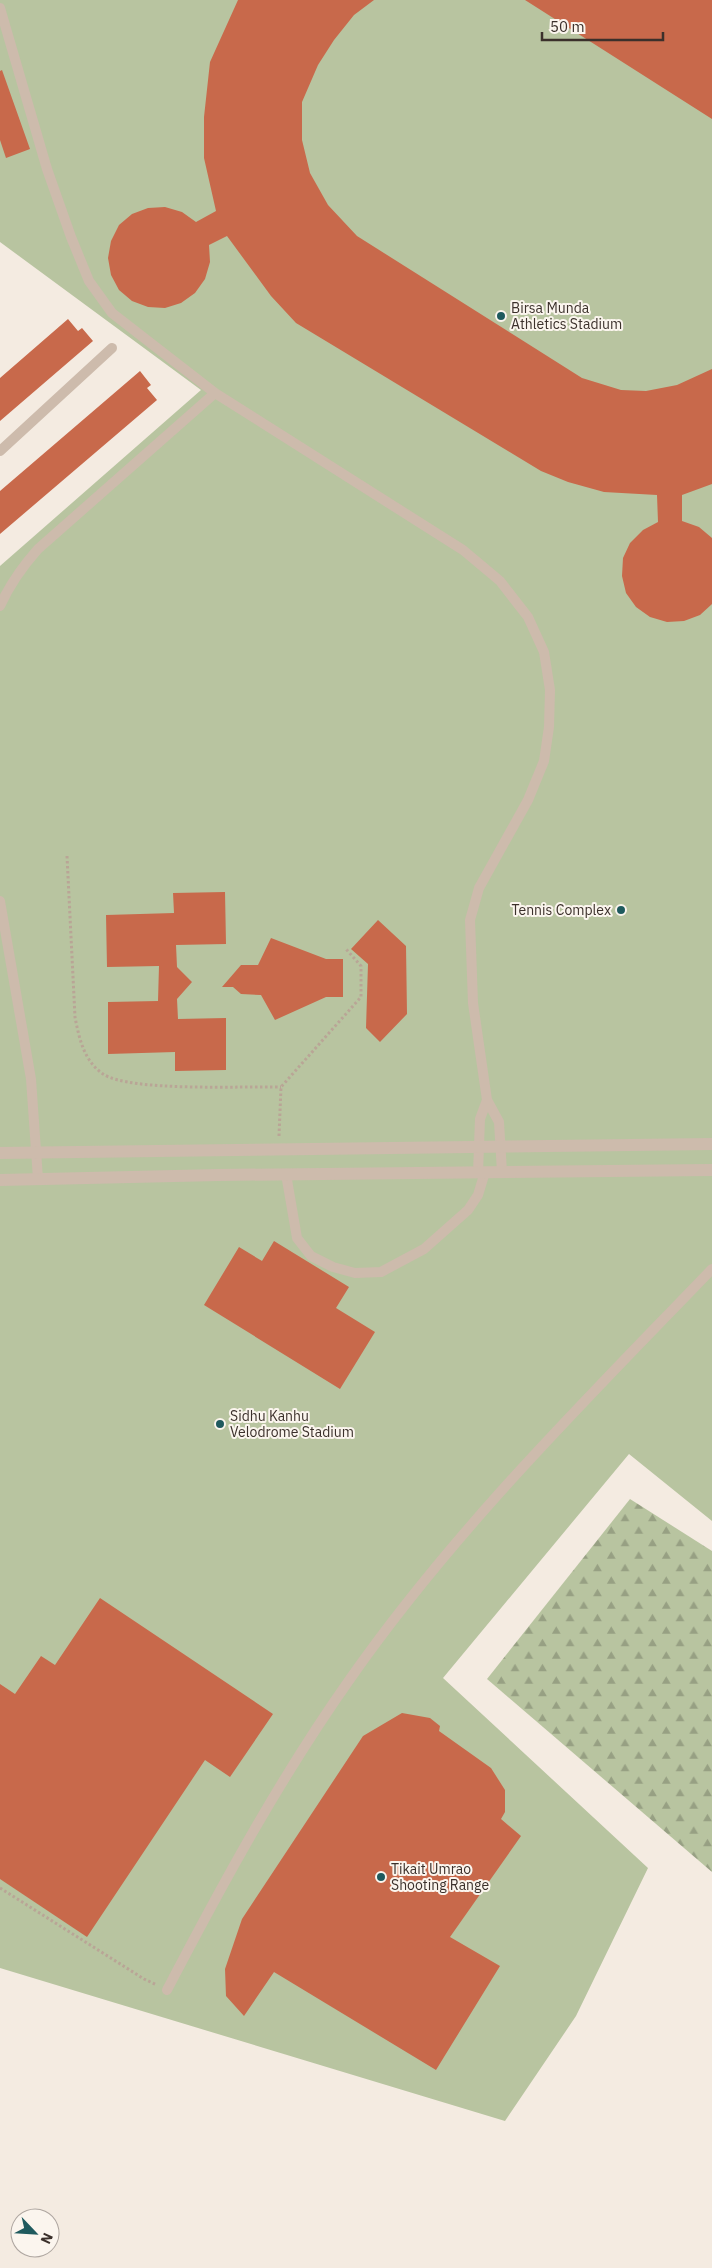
<svg xmlns="http://www.w3.org/2000/svg" width="712" height="2268" viewBox="0 0 712 2268" font-family="'IBM Plex Sans',sans-serif">
<style>
.forest{fill:url(#forest-firs)}
.pitch{fill:#b8c4a0}
.building{fill:#c8694b}
.lines{fill:none;stroke-linecap:round;stroke-linejoin:round}
.path{stroke:#b9a596;stroke-width:3;stroke-dasharray:2.5 2.5;stroke-linecap:butt}
.service{stroke:#cdbbac;stroke-width:10}
.minor{stroke:#cdbbac;stroke-width:12}
.poi-dot{fill:#1f5a5e;stroke:#fbf5ee;stroke-width:2}
.labels{text-anchor:middle;dominant-baseline:central;stroke-width:4;stroke-linejoin:round;paint-order:stroke}
.poi-label{font-size:14px;fill:#3b302b;stroke:#fbf5ee;text-anchor:start}
</style>
<defs>
<pattern id="forest-firs" width="22" height="20" patternUnits="userSpaceOnUse" patternTransform="scale(1.25)"><rect width="22" height="20" fill="#b8c4a0"/><path d="M5 1l3.5 6h-7zM16 11l3.5 6h-7z" fill="#97a083"/></pattern>
</defs>
<rect width="100%" height="100%" fill="#f4ebe1"/>
<path class="forest" d="M630,1499L712,1551V1872L487,1679Z"/>
<path class="pitch" d="M0,0H712V1521L629,1454L443,1678L648,1868L576,2016L505,2121L0,1968V566L201,390L0,242Z"/>
<path class="building" d="M238,0H374L354,15L334,40L318,65L302,102V140L310,173L328,205L357,236L582,378L621,390L646,391L677,385L712,369V484L682,495V521L699,527L712,538V604L700,615L684,621L667,622L650,617L636,607L626,593L622,576L623,558L630,543L643,530L658,522L657,495L604,492L568,482L541,471L296,323L271,296L227,236L209,245L210,262L205,279L195,293L181,303L165,308L148,307L132,301L119,290L111,275L108,258L111,241L119,225L132,214L148,208L165,207L182,212L196,222L216,211L204,158V117L210,62Z
M525,0H712V119Z
M2,70L30,149L6,158L0,140V71Z
M68,319L78,331L82,328L93,341L0,421V378Z
M140,371L151,385L147,388L157,400L0,534V491Z
M225,892L226,944L176,945L177,967L192,982L177,999L178,1019L226,1018V1070L175,1071V1052L108,1054V1002L158,1001L159,966L107,967L106,915L174,913L173,893Z
M378,920L406,946L407,1014L380,1042L366,1028L368,964L351,949Z
M271,938L326,959H343V997H326L275,1020L261,995L241,994L233,987H222L241,965H258Z
M274,1241L349,1287L336,1308L375,1332L340,1389L204,1305L239,1247L262,1261Z
M100,1598L273,1714L230,1777L205,1760L87,1937L0,1879V1684L15,1694L41,1656L55,1665Z
M402,1713L430,1718L440,1726L439,1731L491,1768L505,1790V1812L501,1819L521,1836L450,1937L500,1966L436,2070L274,1972L244,2016L226,1996L225,1969L242,1919L363,1736Z"/>
<g class="lines">
<path class="path" d="M67,856L75,1017C79,1038 84,1061 103,1074C130,1092 244,1086 281,1087
M279,1136L281,1087L361,997V966L346,949
M0,1888L144,1979L157,1985"/>
<path class="service" d="M0,8L47,169L71,237L89,281L112,313L215,393L463,550L500,581L528,617L544,652L550,690L549,727L544,761L528,800L479,888L470,920L473,1003L487,1100L499,1122L502,1172
M0,451L112,348
M0,606C10,584 22,567 38,549L215,393
M0,901L31,1079L38,1179
M478,1173L480,1119L487,1100
M286,1174L297,1238L311,1256L333,1267L355,1273L381,1272L424,1249L468,1210L478,1195L485,1172
M167,1990C223,1883 280,1778 350,1679C455,1529 585,1401 712,1269"/>
<path class="minor" d="M0,1153L712,1144
M0,1180L218,1175L712,1170"/>
</g>
<g class="poi-dot">
<circle cx="501" cy="316" r="5"/>
<circle cx="621" cy="910" r="5"/>
<circle cx="220" cy="1424" r="5"/>
<circle cx="381" cy="1877" r="5"/>
</g>
<g class="labels">
<g class="poi-label">
<text x="511" y="308">Birsa Munda<tspan x="511" dy="16">Athletics Stadium</tspan></text>
<text x="611" y="910" text-anchor="end">Tennis Complex</text>
<text x="230" y="1416">Sidhu Kanhu<tspan x="230" dy="16">Velodrome Stadium</tspan></text>
<text x="391" y="1869">Tikait Umrao<tspan x="391" dy="16">Shooting Range</tspan></text>
</g>
</g>
<g transform="translate(35 2233) rotate(115)"><circle r="24" fill="#fbf5ee" stroke="#aea6a0"/>
<path d="M0-4L9 19L0 12L-9 19Z" fill="#1f5a5e"/>
<text y="-8" font-size="14" font-weight="bold" text-anchor="middle" fill="#3b302b">N</text>
</g>
<path d="M542 32v8h121v-8" fill="none" stroke="#3b302b" stroke-width="2.5"/>
<text x="550" y="32" font-size="15" fill="#3b302b" stroke="#fbf5ee" stroke-width="4" paint-order="stroke">50 m</text>
</svg>
